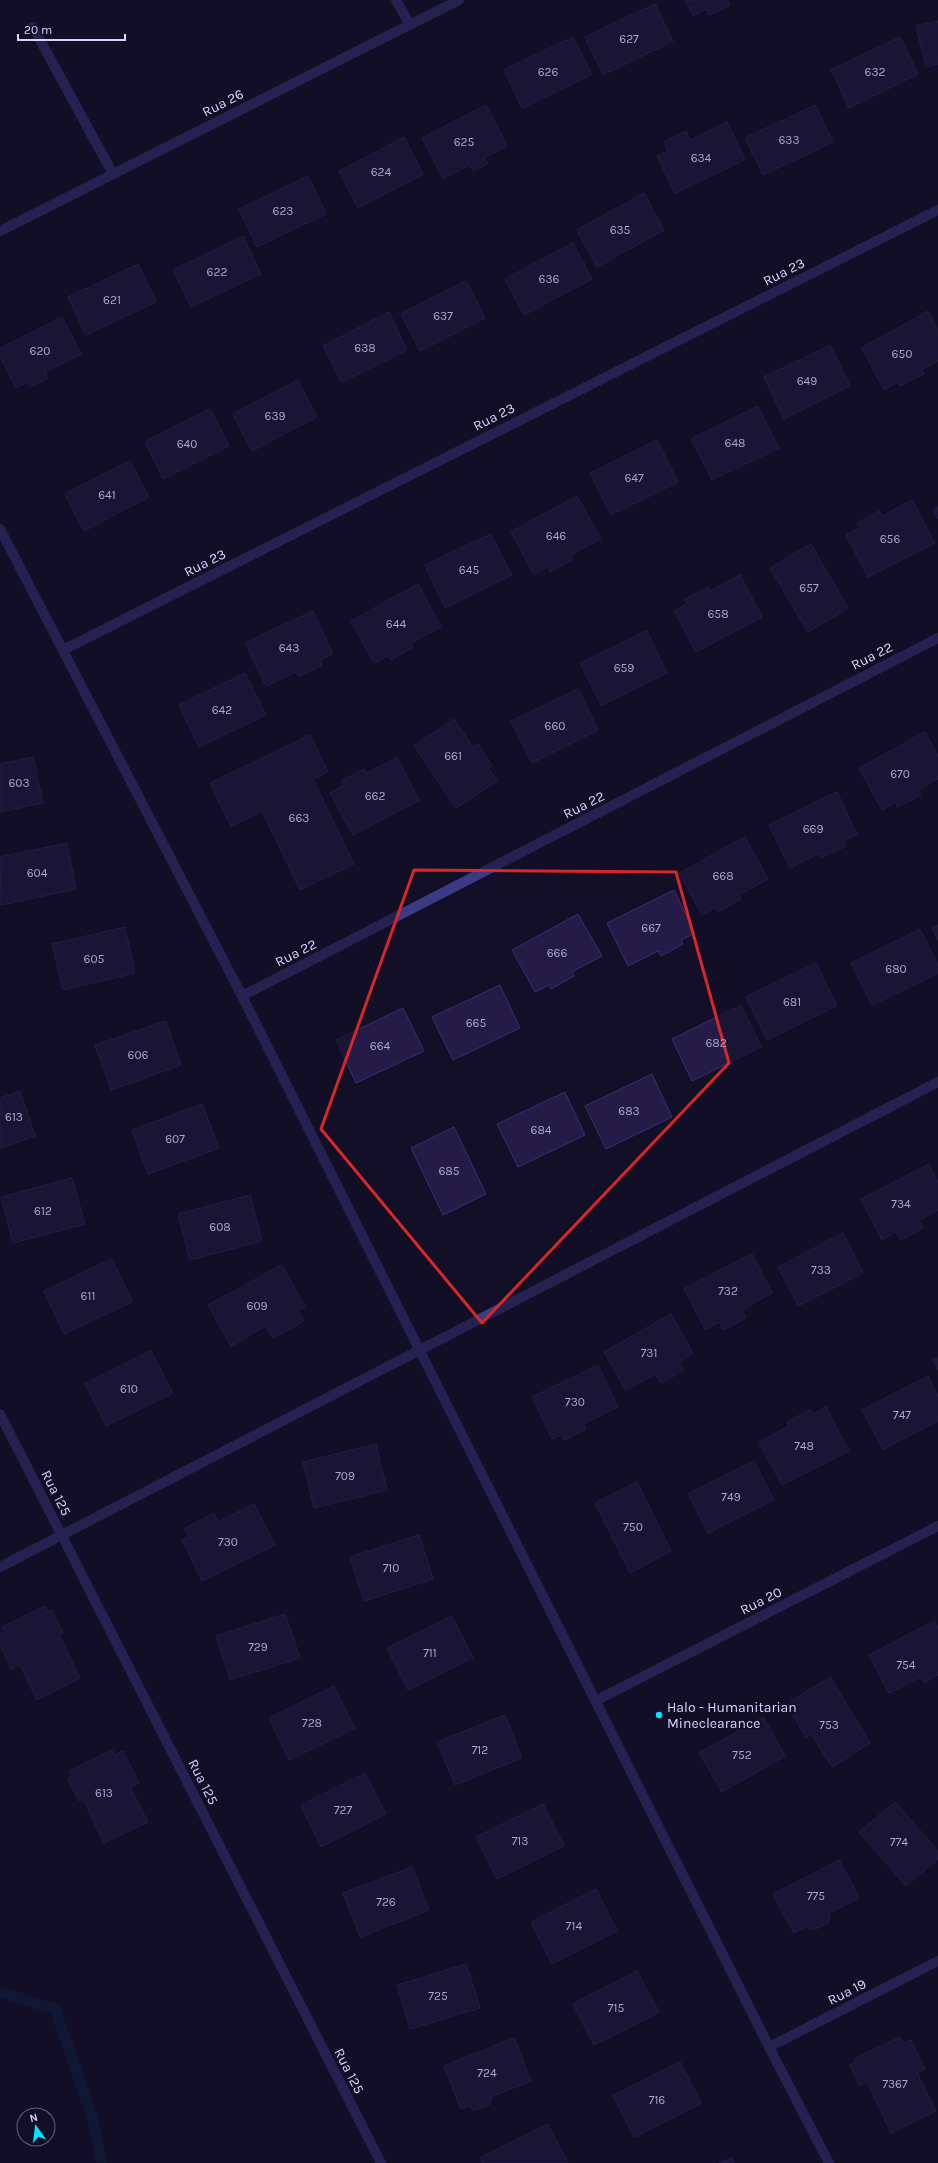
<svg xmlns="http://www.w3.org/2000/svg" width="938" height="2163" viewBox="0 0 938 2163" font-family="Karla,sans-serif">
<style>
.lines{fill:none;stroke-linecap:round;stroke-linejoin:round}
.stream{stroke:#0c2248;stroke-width:11}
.building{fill:#241b47;stroke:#3b2d73}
.service{stroke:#3d3a85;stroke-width:10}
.minor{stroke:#3d3a85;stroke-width:10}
.tertiary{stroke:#3d3a85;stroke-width:10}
.marked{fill:none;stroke:#d62828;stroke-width:3;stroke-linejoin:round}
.poi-dot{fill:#00e5ff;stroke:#130f26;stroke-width:1.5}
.labels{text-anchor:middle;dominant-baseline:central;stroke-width:4;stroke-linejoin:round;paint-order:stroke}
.number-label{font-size:12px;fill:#aca6d1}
.street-label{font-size:14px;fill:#d9d4ff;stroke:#130f26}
.poi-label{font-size:14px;fill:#d9d4ff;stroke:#130f26;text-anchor:start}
</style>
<rect width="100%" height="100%" fill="#130f26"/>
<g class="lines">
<path class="stream" d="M0,1992L55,2009L92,2117L102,2163"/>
</g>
<path class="building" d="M685,0H728L730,5L709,15L706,9L693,16Z
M655,4L673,41L603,75L585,37Z
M938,21V64L926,67L916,26Z
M573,37L592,74L522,108L504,70Z
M900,37L918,74L849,108L831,70Z
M486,105L507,146L484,158L488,164L474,171L470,165L443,179L422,138Z
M815,105L833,142L763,175L745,138Z
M727,122L745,160L675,193L657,156L668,151L664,142L686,131L690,140Z
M404,137L423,174L358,208L339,171Z
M308,176L326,214L257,247L239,209Z
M644,193L664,230L597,267L577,230Z
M243,236L261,274L191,307L173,270Z
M573,243L592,279L524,315L505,279Z
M138,264L156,302L86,335L68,297Z
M466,281L485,318L420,351L401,314Z
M928,311L938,330V361L921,370L924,374L900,386L898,382L884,390L862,348Z
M389,312L407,350L342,382L323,346Z
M62,317L81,354L45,372L48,378L30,387L27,382L16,388L0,356V348Z
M830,345L850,386L784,419L764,377Z
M298,380L317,417L252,451L233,414Z
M758,406L779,448L712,480L691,439Z
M210,409L229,446L163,479L145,442Z
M657,440L678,482L611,515L590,473Z
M130,461L149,497L84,531L65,494Z
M577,496L601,539L570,555L573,559L550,572L548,567L534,574L511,532Z
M912,500L935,543L868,577L846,535L860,528L857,523L880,511L882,516Z
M938,507V519L933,510Z
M491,534L512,575L445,608L425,565Z
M811,544L848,608L808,632L770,568Z
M740,575L762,617L696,652L674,611L687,604L685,599L708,587L710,591Z
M418,584L441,627L411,643L413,647L391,660L388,656L374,663L351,621Z
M313,611L333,654L320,660L322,665L299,676L296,672L266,686L245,643Z
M647,631L667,673L601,705L580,663Z
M245,673L266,715L199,747L179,705Z
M578,689L598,730L532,763L511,721Z
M454,719L473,747L478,744L492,766L488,768L497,781L456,808L414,746Z
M925,732L938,756V779L918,790L921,795L898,807L895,802L882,810L859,768Z
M310,735L328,772L313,779L354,864L300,890L262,811L231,826L210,783Z
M33,757L43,803L0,812V764Z
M397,757L419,800L353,835L330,793L344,785L341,781L364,769L367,773Z
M837,792L857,834L843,841L846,846L822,857L820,853L790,868L769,825Z
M745,837L768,879L739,895L741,899L718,912L715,907L702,915L679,873Z
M67,843L76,889L1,905L0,857Z
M674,890L695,933L681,940L683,944L661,956L658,951L628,966L607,923Z
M578,914L602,956L572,972L574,976L551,989L549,985L535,992L512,950Z
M938,925V940L932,928Z
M125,927L135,973L63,990L52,944Z
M920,929L938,965V973L872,1005L851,963Z
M816,963L837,1006L767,1040L746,997Z
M500,985L520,1028L453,1060L432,1017Z
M741,1005L761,1047L692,1081L672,1039Z
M403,1008L424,1051L356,1083L336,1040Z
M166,1021L181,1065L111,1090L95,1045Z
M652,1074L672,1117L606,1149L585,1106Z
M20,1091L35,1136L0,1148V1098Z
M565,1092L585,1135L518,1167L497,1124Z
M202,1104L219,1148L148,1174L132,1130Z
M454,1127L486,1194L443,1215L411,1148Z
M929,1164L938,1182V1210L919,1220L923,1228L900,1240L896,1232L882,1240L861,1199Z
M72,1178L85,1224L13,1243L1,1197Z
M250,1195L262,1241L190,1260L178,1214Z
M843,1233L863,1273L798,1306L778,1267Z
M752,1254L772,1293L742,1310L746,1318L723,1330L719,1322L705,1329L684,1289Z
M112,1259L132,1302L64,1334L44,1291Z
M282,1265L305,1307L298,1310L304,1321L273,1338L266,1326L231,1346L208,1305Z
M671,1314L693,1353L679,1362L684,1370L661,1383L655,1374L626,1390L604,1352Z
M151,1351L173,1393L106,1426L85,1384Z
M938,1358V1370L933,1360Z
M598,1365L618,1407L584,1424L586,1429L564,1440L561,1435L552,1439L532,1397Z
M928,1376L938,1396V1421L883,1449L862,1410Z
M826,1407L849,1451L782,1485L759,1442L789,1426L787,1422L810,1410L812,1414Z
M376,1444L387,1490L314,1508L303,1462Z
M754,1461L774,1500L708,1533L688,1494Z
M637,1482L671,1551L630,1573L595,1503Z
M254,1504L275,1545L202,1581L182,1540L189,1537L184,1529L214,1513L218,1522Z
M419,1535L433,1579L364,1601L350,1557Z
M45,1606L47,1612L52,1610L63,1633L59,1635L80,1678L37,1700L20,1665L11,1669L0,1644V1634L5,1632L2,1627Z
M285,1614L300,1658L230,1680L216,1636Z
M452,1616L473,1657L408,1690L387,1648Z
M934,1621L938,1628V1675L924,1683L920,1677L889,1693L869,1655Z
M830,1677L870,1743L832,1767L811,1734L806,1737L793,1716L798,1713L791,1701Z
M334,1686L355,1728L289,1760L269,1718Z
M505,1715L522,1758L455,1785L437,1742Z
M763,1717L785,1756L722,1792L699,1753Z
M112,1750L115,1755L123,1751L139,1783L130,1787L148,1822L104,1843L83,1799L79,1801L68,1779L72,1776L69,1771Z
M365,1773L386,1814L321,1847L301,1805Z
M895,1802L938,1851V1859L906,1886L859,1832Z
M543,1804L564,1846L497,1879L476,1837Z
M839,1860L859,1898L829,1913V1922L814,1930L806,1927L794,1933L773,1894Z
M412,1867L429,1910L360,1937L343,1893Z
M596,1889L617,1931L552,1964L531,1922Z
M466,1964L480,2008L410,2029L397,1985Z
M637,1971L659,2012L594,2045L573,2004Z
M900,2037L904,2043L911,2040L925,2069L917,2073L936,2111L891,2133L867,2082L859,2085L850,2065L856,2062L854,2059Z
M514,2038L531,2081L491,2097L490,2104L474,2111L468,2106L461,2109L444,2066Z
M680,2062L701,2103L634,2137L613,2096Z
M548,2124L568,2163H483L480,2158Z
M732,2158L734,2163H719Z"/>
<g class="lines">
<path class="service" d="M396,0L410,25
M33,27L113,174"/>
<path class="minor" d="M0,231L459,0
M63,650L938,210
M242,996L938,638
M0,1414L381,2163
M0,1567L938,1082
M597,1700L938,1526
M769,2047L938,1961"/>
<path class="tertiary" d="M0,529L242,996L769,2047L829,2163"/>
</g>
<path d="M0 0H938V2163H0ZM414,870L676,872L729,1063L482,1323L321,1129Z" fill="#130f26" fill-opacity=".55" fill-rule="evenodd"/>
<path class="marked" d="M414,870L676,872L729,1063L482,1323L321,1129Z"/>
<circle class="poi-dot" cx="659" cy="1715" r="4"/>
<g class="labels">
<g class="number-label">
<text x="629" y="39">627</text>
<text x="548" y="72">626</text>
<text x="875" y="72">632</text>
<text x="789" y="140">633</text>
<text x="464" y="142">625</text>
<text x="701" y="158">634</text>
<text x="381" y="172">624</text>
<text x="283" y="211">623</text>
<text x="620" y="230">635</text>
<text x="217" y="272">622</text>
<text x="549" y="279">636</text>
<text x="112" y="300">621</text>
<text x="443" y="316">637</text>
<text x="365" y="348">638</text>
<text x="40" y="351">620</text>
<text x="902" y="354">650</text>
<text x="807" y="381">649</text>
<text x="275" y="416">639</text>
<text x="735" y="443">648</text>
<text x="187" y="444">640</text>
<text x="634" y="478">647</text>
<text x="107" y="495">641</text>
<text x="556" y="536">646</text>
<text x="890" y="539">656</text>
<text x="469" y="570">645</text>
<text x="809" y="588">657</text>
<text x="718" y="614">658</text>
<text x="396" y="624">644</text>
<text x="289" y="648">643</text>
<text x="624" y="668">659</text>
<text x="222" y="710">642</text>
<text x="555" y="726">660</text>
<text x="453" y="756">661</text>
<text x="900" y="774">670</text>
<text x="19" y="783">603</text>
<text x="375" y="796">662</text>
<text x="299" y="818">663</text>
<text x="813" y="829">669</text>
<text x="37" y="873">604</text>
<text x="723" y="876">668</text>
<text x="651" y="928">667</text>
<text x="557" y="953">666</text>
<text x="94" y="959">605</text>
<text x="896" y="969">680</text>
<text x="792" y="1002">681</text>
<text x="476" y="1023">665</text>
<text x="716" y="1043">682</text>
<text x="380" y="1046">664</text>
<text x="138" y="1055">606</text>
<text x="629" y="1111">683</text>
<text x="14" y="1117">613</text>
<text x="541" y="1130">684</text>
<text x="175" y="1139">607</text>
<text x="449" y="1171">685</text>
<text x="901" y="1204">734</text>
<text x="43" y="1211">612</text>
<text x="220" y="1227">608</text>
<text x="821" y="1270">733</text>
<text x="728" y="1291">732</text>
<text x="88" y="1296">611</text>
<text x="257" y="1306">609</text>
<text x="649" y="1353">731</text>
<text x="129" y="1389">610</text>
<text x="575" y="1402">730</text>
<text x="902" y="1415">747</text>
<text x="804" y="1446">748</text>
<text x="345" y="1476">709</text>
<text x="731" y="1497">749</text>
<text x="633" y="1527">750</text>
<text x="228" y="1542">730</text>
<text x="391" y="1568">710</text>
<text x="258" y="1647">729</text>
<text x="430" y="1653">711</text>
<text x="906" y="1665">754</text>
<text x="312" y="1723">728</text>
<text x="829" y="1725">753</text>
<text x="480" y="1750">712</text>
<text x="742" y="1755">752</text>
<text x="104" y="1793">613</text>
<text x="343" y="1810">727</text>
<text x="520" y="1841">713</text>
<text x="899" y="1842">774</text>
<text x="816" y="1896">775</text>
<text x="386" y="1902">726</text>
<text x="574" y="1926">714</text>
<text x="438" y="1996">725</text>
<text x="616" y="2008">715</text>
<text x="487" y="2073">724</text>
<text x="895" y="2084">7367</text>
<text x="657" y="2100">716</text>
</g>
<g class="street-label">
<text transform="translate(223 103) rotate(-27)">Rua 26</text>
<text transform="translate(784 272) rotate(-27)">Rua 23</text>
<text transform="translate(494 417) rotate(-27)">Rua 23</text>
<text transform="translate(205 563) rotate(-27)">Rua 23</text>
<text transform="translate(872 656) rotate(-27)">Rua 22</text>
<text transform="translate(584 805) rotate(-27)">Rua 22</text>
<text transform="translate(296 953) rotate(-27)">Rua 22</text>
<text transform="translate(56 1493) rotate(63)">Rua 125</text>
<text transform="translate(761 1601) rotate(-27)">Rua 20</text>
<text transform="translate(203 1782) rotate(63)">Rua 125</text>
<text transform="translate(847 1992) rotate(-27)">Rua 19</text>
<text transform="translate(349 2071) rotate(63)">Rua 125</text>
</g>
<g class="poi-label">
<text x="667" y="1707">Halo - Humanitarian<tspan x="667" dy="16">Mineclearance</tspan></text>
</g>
</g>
<g transform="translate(36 2127) rotate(346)"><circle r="19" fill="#130f26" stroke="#625e7d"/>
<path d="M0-3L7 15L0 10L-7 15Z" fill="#00e5ff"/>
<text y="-6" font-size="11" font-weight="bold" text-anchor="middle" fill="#d9d4ff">N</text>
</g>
<path d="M18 34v6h107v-6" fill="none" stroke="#d9d4ff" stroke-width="2"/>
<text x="24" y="34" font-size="12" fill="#d9d4ff" stroke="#130f26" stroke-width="3" paint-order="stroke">20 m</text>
</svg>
